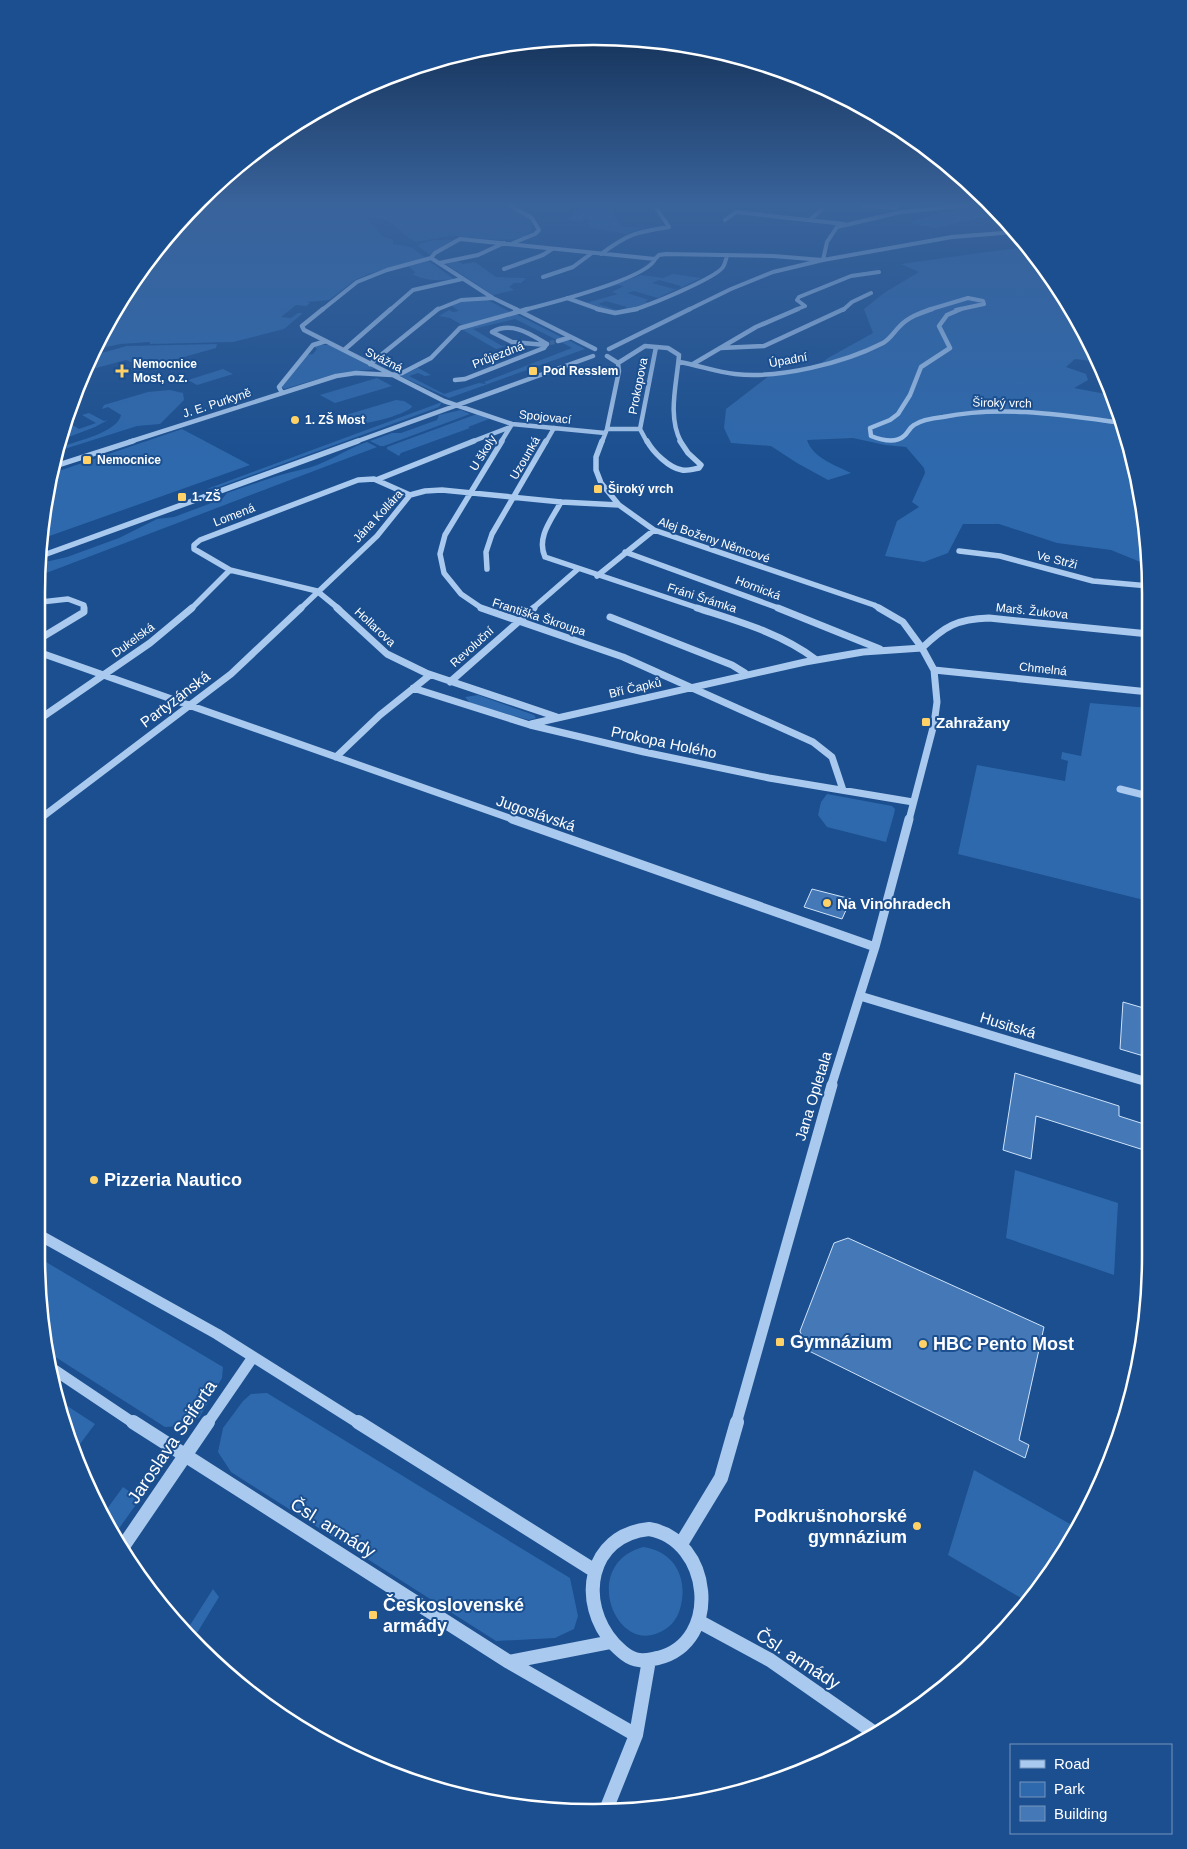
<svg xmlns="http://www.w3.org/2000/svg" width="1187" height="1849" viewBox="0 0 1187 1849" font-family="Arial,sans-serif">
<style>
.green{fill:#2e69ad}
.building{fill:#4478b7;stroke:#cfe3fa}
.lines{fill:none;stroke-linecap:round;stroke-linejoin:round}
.minor-tunnel{stroke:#3d69a0;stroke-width:4.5;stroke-dasharray:4.5 2.5;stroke-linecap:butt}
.minor-far6{stroke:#a9c9ee;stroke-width:4}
.minor-far5{stroke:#a9c9ee;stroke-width:4.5}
.minor-far4{stroke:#a9c9ee;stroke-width:5.5}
.minor-far3{stroke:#a9c9ee;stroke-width:7}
.minor-far2{stroke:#a9c9ee;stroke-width:9}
.minor-far1{stroke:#a9c9ee;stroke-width:11}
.minor{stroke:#a9c9ee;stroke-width:14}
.poi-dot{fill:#ffd166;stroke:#1b4f8f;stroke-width:2}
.labels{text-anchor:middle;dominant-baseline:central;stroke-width:4;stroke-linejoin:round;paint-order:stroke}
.far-street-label{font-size:12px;fill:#fff;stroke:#1b4f8f}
.far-poi-label{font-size:12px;font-weight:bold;fill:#fff;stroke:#1b4f8f;text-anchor:start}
.street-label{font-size:15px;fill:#fff;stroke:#1b4f8f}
.poi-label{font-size:15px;font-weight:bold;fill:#fff;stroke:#1b4f8f;text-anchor:start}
.near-poi-label{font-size:18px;font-weight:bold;fill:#fff;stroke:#1b4f8f;text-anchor:start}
.near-street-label{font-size:18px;fill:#fff;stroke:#1b4f8f}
.rim{fill:none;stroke:#fff;stroke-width:2.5}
</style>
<rect width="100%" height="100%" fill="#1b4f8f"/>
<path class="green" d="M197,205H501L505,207H502L504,208L508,207L523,214V215L531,221C540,253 462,234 448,236C442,238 426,240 416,242C393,230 397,217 366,217L382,236L393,240V244L411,247L426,258L369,274L355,280L329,300L307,302L310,303L306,306L296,305L281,317L291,318L298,313H303L284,329L233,342L150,344V342L120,344L93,350L174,226Z
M572,205H608L610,211L623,227L649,228L636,230L625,234L591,228L588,224L591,220L585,219L581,222L566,220L581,209Z
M991,207L998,214L936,228L912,224L913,221C939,214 964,207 991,207Z
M433,240H455L430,255L418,246L419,244Z
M1017,248L1031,249L1035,254L1093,347L1099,362L1075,359L1066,367L1086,374L1088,380L1074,388L1111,395L1132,450L1150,562L1138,561L1111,550L1057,543L999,524H963L948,553L924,562L885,556L897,521L919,507L912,502L925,473L924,468L906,447L885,445L853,438L807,440C813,458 835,465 851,473L828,480L797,463L771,446L731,443L724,428L726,409L769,376L815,368L828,358L873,333L864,309L884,293L919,272L901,264Z
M429,261L454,279C438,281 427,281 412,274L416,273L408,266Z
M457,261L463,264L475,262L496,277L526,278L521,283H514L509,287L514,290L493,295L446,264Z
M673,274L701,278L680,288L681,286L659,280L652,283L674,289L678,288L658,298L634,291L627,293L649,300L645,301L648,303L628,309H624L627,307L606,301L598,304L619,311H614L586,303L618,294L612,292L624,286L618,285L603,289L641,275L663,278Z
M471,299H486L510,312L462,325L450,318L439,316L449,310L453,312L459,311L449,304Z
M516,314L563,338L557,340L515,319L473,329L502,346L512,344L496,349L461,329Z
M568,340L585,349L449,398L400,376L418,368L431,375L425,376L418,373L409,376L444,394L479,383L486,384L484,382L572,348L561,342Z
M217,344L216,348L145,368L126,360L85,371L90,356L127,346Z
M319,345H330L375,369L338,373L284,389L282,387L306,355L313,354L317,349L314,347Z
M223,369L233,374L197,385L188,380Z
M377,378L392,386L335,403L320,395Z
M170,390L183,393L184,400L160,424L137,426L55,452L56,446L61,447C77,441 118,432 121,415L108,407L102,409L104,405L148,392Z
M396,400L404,401L412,406L411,408C399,417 356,428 342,423L341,419L346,415Z
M442,402L439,407L216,488L207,489Z
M461,410L470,414L384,446H380L370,441L392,433H401L437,420L439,415Z
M89,413L104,421L108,420L95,427L58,441L61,434L71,431L64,426L66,421L79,429L96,423L82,415Z
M477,414L489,419L468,427L470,428L401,453L399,456L387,449V447Z
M182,429L250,465L41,539V520L50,474Z
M367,442L377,447L41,575V563L67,557L119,538L157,519L174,517L222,499L227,493C251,485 276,475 300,470C325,465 344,450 367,442Z
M478,695L534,715L536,718L529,720L471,704L465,697Z
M1090,703L1149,708L1148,901L958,854L977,765L1065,781L1068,761L1061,759L1062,752L1081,756Z
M827,794L892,806L895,809L894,814L886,842L827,827L818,815L821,802Z
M1015,1170L1118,1203L1114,1275L1006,1238Z
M41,1259L223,1367L222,1378L199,1418L181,1426L165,1427L46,1351L41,1329Z
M267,1393L570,1578L578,1616L574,1629L555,1638L496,1641L231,1472L218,1452L223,1428L243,1401L251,1394Z
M58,1400L95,1424L74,1452L66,1434Z
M974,1470L1079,1529L1028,1602L948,1555Z
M123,1487L140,1499L115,1534L104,1513Z
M643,1547C674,1551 689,1578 680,1609C677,1620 669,1629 658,1633C614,1652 581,1564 643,1547Z
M213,1589L219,1597L197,1633L191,1636L185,1633Z"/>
<path class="building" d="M812,889L851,899L842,919L804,907Z
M1123,1002L1147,1009V1057L1120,1049Z
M1015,1073L1119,1106V1116L1147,1125V1151L1036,1116L1031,1159L1003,1150Z
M848,1238L1044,1327L1019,1440L1029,1445L1025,1458L807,1350L800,1331L834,1243Z"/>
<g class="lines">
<path class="minor-tunnel" d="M550,343L558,341"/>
<path class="minor-far6" d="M509,205L532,218L539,230L535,234L513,243
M860,205L896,208L899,205
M725,220L736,212L844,224
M810,220L822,209
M601,254C628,234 636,232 669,227L657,209
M431,258L493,298L518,310
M823,260L827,242L837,227L901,212L968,205
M439,263L478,255L504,243
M504,269L543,255L552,249
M543,277L573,267L592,253
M567,298L601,310
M322,310L357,282L387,270L431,258L435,253L460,239L655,259L659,255L666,254L773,256L823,260
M390,310L413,290L462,279
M436,310L461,300L493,298
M524,310C547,304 647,279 655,259
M632,310C648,306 716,278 723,267C725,264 726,259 727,256
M688,310L731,289L773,272L823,260L952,237L1015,232
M795,310L805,306L797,300L799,297L851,276L879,272
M843,310L852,302L871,293
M928,310L968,298L983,301L984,304L956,310"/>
<path class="minor-far5" d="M323,309L302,326L304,330L444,401L512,424L605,433
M515,309L595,349
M597,309L615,313L637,309
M961,309L947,315L939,326L950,348L921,367L910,395L898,414L890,420L870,428L871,436C881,440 895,444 904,436C908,433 909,428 914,425C921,420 934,418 943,417C1002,405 1063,415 1122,423
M558,341L571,337
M546,345L512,342L492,332C512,321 530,334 547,344
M720,348L764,346L844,309
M609,349L690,309
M344,350L391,309
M679,362C698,365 716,372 735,374C779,379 844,363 883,343C890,339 894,332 899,327C908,317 920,313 932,309
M618,363L645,346L668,348L679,355C677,383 667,416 681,442
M370,364L438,309
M693,364L756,327L798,309
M455,380L465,379L544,348L546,345
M282,393L279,387L313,345L326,341
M607,429H640
M129,442L336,376L356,373L392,375L402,373L431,358L460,328L528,309
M355,442L593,356
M471,442L510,427
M501,442L512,424
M546,442L554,428
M602,442L607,429L619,371L618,363L607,356
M647,442L640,429L656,347"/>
<path class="minor-far4" d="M602,441L596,457V470L601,483L619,505L654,530L874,605L881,609
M647,441C653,452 669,468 682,470C687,471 694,469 699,468L701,465L688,453L680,441
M52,467L133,441
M376,480L474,441
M561,502C552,519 536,537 545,557L701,609
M959,551L1000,556L1093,581L1149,586
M625,552L781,609
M41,556L358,441
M487,569L486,552L492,534L546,441
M597,576L654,530
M41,602L68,599L84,605V609
M191,609L230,570
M300,609L377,536L410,495L425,491L442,490L561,502L619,505
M339,609L317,591L230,570L194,549V545L200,540L358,480L374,479L410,495
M483,609L461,594L444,573L440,554L445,535L502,441
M532,609L578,569"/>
<path class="minor-far3" d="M337,608L387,654L426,673L557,717
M481,608L623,657L813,742L832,757L843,790
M697,608C737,621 781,633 815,659
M778,608L880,649
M879,608L903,622L922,648L934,670L937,702L934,724L909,820
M610,617L732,665L745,673
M41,638L84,612V608
M922,648C945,626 957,619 989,618L1149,634
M41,653L515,820
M934,670L1149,692
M450,682L534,608
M413,688L530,725L644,752L769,778L913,802
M41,718L150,643L192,608
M531,724L805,662L863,652L922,648
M336,757L380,715L430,675
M1120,789L1148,796
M41,818L231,674L301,608"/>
<path class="minor-far2" d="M512,819L875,947
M860,996L1147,1082
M831,1087L875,947L909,819"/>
<path class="minor-far1" d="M41,1236L217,1334L360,1424
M50,1367L135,1424
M207,1424L253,1357
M736,1424L832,1085"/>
<path class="minor" d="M133,1422L509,1662L611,1642
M358,1422L595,1571
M649,1529C711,1539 723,1642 658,1658C652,1659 646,1661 639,1660C629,1659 621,1651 614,1644C577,1603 588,1535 649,1529Z
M681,1544L721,1478L737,1422
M122,1548L208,1422
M698,1621L770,1660L876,1734
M509,1662L636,1735
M606,1810L636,1735L649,1660"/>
</g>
<linearGradient id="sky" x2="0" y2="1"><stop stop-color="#0f2b4f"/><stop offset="0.44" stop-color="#39639b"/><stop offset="1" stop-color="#39639b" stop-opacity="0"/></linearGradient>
<rect width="1187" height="464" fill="url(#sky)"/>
<g class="poi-dot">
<path d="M119.5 363.5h5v5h5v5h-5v5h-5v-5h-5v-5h5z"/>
<rect x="528" y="366" width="10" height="10" rx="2.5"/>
<circle cx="295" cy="420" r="5"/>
<rect x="82" y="455" width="10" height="10" rx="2.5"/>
<rect x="593" y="484" width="10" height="10" rx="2.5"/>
<rect x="177" y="492" width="10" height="10" rx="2.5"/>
<rect x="921" y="717" width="10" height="10" rx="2.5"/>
<circle cx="827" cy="903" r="5"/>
<circle cx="94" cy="1180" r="5"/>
<rect x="775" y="1337" width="10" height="10" rx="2.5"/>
<circle cx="923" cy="1344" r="5"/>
<circle cx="917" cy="1526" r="5"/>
<rect x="368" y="1610" width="10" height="10" rx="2.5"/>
</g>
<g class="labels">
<g class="far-street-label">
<text transform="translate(498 355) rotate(-21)">Průjezdná</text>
<text transform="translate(384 360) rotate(27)">Svážná</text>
<text transform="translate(788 360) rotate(-10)">Úpadní</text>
<text transform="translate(638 386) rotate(-79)">Prokopova</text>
<text transform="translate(217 403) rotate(-18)">J. E. Purkyně</text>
<text transform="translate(1002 403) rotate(1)">Široký vrch</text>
<text transform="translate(545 417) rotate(6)">Spojovací</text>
<text transform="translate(483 453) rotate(-58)">U školy</text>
<text transform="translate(525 458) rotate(-60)">Uzounká</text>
<text transform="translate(234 515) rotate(-21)">Lomená</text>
<text transform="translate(378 516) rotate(-47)">Jána Kollára</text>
<text transform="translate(714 540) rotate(19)">Alej Boženy Němcové</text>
<text transform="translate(1057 560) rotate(14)">Ve Strži</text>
<text transform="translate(758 588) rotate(21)">Hornická</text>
<text transform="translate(702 598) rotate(18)">Fráni Šrámka</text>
<text transform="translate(1032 611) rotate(6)">Marš. Žukova</text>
<text transform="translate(539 617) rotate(18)">Františka Škroupa</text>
<text transform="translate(375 627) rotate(43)">Hollarova</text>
<text transform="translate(133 640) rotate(-36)">Dukelská</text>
<text transform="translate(472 647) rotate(-42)">Revoluční</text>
<text transform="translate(1043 669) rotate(6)">Chmelná</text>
<text transform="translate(635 688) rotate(-13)">Bří Čapků</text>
</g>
<g class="far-poi-label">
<text x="133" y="364">Nemocnice<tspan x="133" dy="14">Most, o.z.</tspan></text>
<text x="543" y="371">Pod Resslem</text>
<text x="305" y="420">1. ZŠ Most</text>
<text x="97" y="460">Nemocnice</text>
<text x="608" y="489">Široký vrch</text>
<text x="192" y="497">1. ZŠ</text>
</g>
<g class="street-label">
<text transform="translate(175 699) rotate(-37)">Partyzánská</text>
<text transform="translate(664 742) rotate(12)">Prokopa Holého</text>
<text transform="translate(536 813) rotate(19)">Jugoslávská</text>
<text transform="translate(1008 1025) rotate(17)">Husitská</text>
<text transform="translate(813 1096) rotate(-73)">Jana Opletala</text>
</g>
<g class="poi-label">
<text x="936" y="722">Zahražany</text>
<text x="837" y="903">Na Vinohradech</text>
</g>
<g class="near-poi-label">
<text x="104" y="1180">Pizzeria Nautico</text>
<text x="790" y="1342">Gymnázium</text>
<text x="933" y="1344">HBC Pento Most</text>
<text x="907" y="1516" text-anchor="end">Podkrušnohorské<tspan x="907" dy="21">gymnázium</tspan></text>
<text x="383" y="1605">Československé<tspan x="383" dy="21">armády</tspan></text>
</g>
<g class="near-street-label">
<text transform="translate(172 1442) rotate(-56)">Jaroslava Seiferta</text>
<text transform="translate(333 1528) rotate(32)">Čsl. armády</text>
<text transform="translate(798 1659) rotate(33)">Čsl. armády</text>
</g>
</g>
<path d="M0 0H1187V1849H0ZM593 45H594A548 548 0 0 1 1142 593V1256A548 548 0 0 1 594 1804H593A548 548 0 0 1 45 1256V593A548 548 0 0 1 593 45Z" fill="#1b4f8f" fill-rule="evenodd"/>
<path class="rim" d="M593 45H594A548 548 0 0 1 1142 593V1256A548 548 0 0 1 594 1804H593A548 548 0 0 1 45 1256V593A548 548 0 0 1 593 45Z"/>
<rect x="1010" y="1744" width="162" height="90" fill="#1b4f8f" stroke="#7695bc"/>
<rect x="1020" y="1760" width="25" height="8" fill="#a9c9ee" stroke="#7695bc"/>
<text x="1054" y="1769" font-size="15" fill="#ffffff">Road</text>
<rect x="1020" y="1782" width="25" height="15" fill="#2e69ad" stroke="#7695bc"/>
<text x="1054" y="1794" font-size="15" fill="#ffffff">Park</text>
<rect x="1020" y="1806" width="25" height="15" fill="#4478b7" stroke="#7695bc"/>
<text x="1054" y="1819" font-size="15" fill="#ffffff">Building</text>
</svg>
